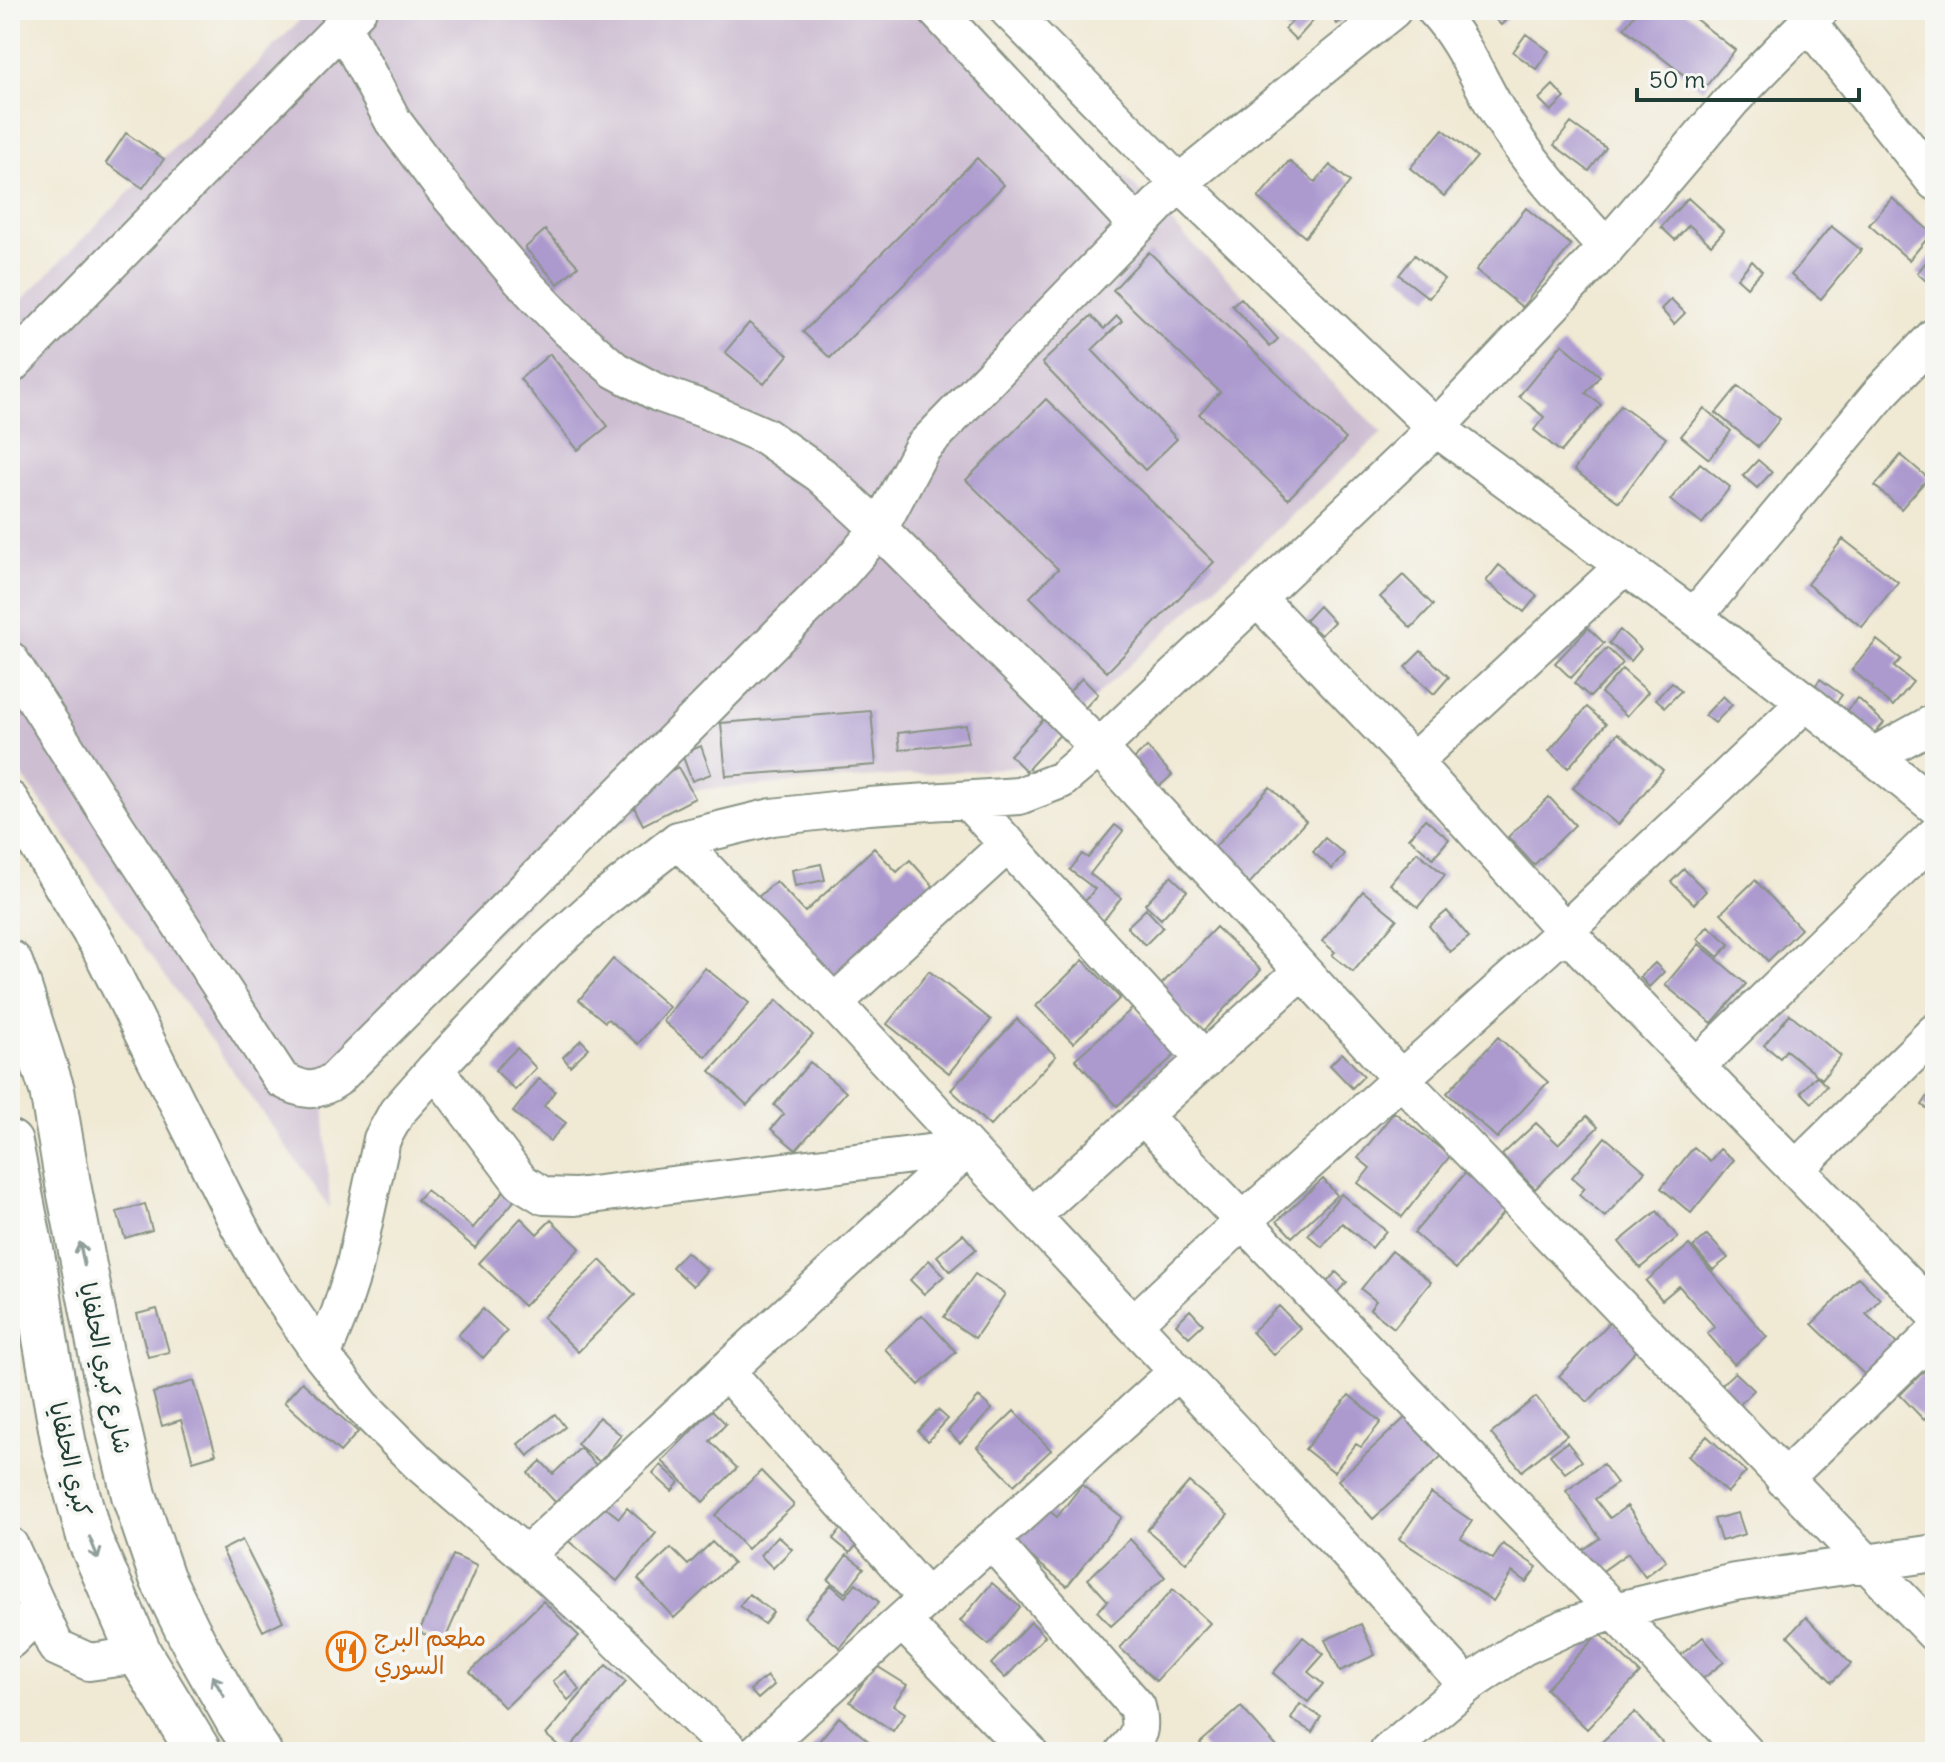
<svg xmlns="http://www.w3.org/2000/svg" width="1945" height="1762" viewBox="0 0 1945 1762" font-family="Delius,'Playpen Sans Arabic',sans-serif">
<style>
.industrial{fill:#cdbed2}
.building{fill:#ac9acf}
.lines{fill:none;stroke-linecap:round;stroke-linejoin:round}
.minor-casing{stroke:#889384;stroke-width:40}
.major-casing{stroke:#889384;stroke-width:48}
.minor{stroke:#fff;stroke-width:36}
.major{stroke:#fff;stroke-width:44}
.oneway{stroke:#8f9e9a}
.labels{text-anchor:middle;dominant-baseline:central;stroke-width:8;stroke-linejoin:round;paint-order:stroke}
.street-label{font-size:24px;fill:#1f3d34;stroke:#f6f6f2}
.food-label{font-size:24px;fill:#c56008;stroke:#f6f6f2;text-anchor:start}
</style>
<rect width="100%" height="100%" fill="#f6f6f2"/>
<filter id="ink" filterUnits="userSpaceOnUse"><feTurbulence type="fractalNoise" baseFrequency=".0125" numOctaves="2"/><feDisplacementMap in="SourceGraphic" scale="16" xChannelSelector="R" yChannelSelector="G"/><feConvolveMatrix kernelMatrix="1 2 1 2 8 2 1 2 1" color-interpolation-filters="sRGB"/></filter>
<filter id="wash" filterUnits="userSpaceOnUse"><feTurbulence type="fractalNoise" baseFrequency=".006" numOctaves="4" result="noise"/><feDisplacementMap in="SourceGraphic" scale="32" xChannelSelector="R" yChannelSelector="G"/><feGaussianBlur stdDeviation="1.8" result="paint"/><feColorMatrix in="noise" values="0 0 0 0 0 0 0 0 0 0 0 0 0 0 0 0 0 1.4 0 .05"/><feComposite in="paint" operator="in"/></filter>
<g filter="url(#wash)">
<rect width="100%" height="100%" fill="#f0e9d4"/>
<path class="industrial" d="M310,10H958L1382,433L1019,767L694,790L599,835L324,1097L330,1208L10,758V312Z"/>
<g id="blocks">
<path class="building" d="M1326,10H1354L1337,24Z
M1492,10H1516L1501,25L1489,13Z
M1638,10H1684L1735,50L1703,90L1624,28Z
M1302,11L1313,21L1296,40L1285,29Z
M1526,34L1549,51L1536,69L1513,52Z
M1553,85L1565,98L1551,111L1539,99Z
M1571,123L1606,148L1589,171L1554,145Z
M1443,129L1477,157L1444,196L1410,168Z
M126,133L164,159L143,188L106,163Z
M977,158L1004,185L830,358L803,332Z
M1289,161L1315,182L1330,165L1350,182L1305,237L1258,198Z
M1688,198L1724,231L1711,245L1689,225L1675,240L1661,227Z
M1892,198L1932,233L1909,260L1869,225Z
M1526,208L1571,245L1522,307L1476,270Z
M1831,226L1861,250L1821,299L1791,275Z
M545,230L578,266L558,284L525,248Z
M1935,251V289L1917,273Z
M1149,252L1346,439L1288,499L1199,414L1220,392L1113,290Z
M1415,255L1444,279L1429,298L1399,275Z
M1752,261L1762,271L1747,287L1737,278Z
M1241,298L1278,339L1270,347L1232,305Z
M1671,299L1685,313L1674,324L1661,309Z
M1091,316L1104,329L1117,316L1122,321L1092,350L1177,439L1145,470L1042,363Z
M749,323L788,355L764,384L725,352Z
M1562,344L1600,376L1586,393L1601,405L1561,452L1534,430L1544,417L1519,396Z
M550,354L608,426L578,450L520,379Z
M1738,386L1780,419L1758,447L1716,413Z
M1046,399L1214,562L1107,672L1030,597L1058,569L966,480Z
M1621,405L1666,438L1619,502L1574,470Z
M1704,408L1731,431L1709,459L1681,436Z
M1901,455L1928,478L1901,509L1875,486Z
M1758,460L1772,472L1757,488L1743,476Z
M1700,463L1730,487L1702,524L1670,500Z
M1843,539L1898,582L1862,627L1807,584Z
M1499,565L1537,596L1524,612L1486,581Z
M1403,575L1433,605L1411,628L1380,597Z
M1319,606L1334,622L1321,635L1305,621Z
M1588,628L1604,643L1571,678L1555,663Z
M1620,630L1641,649L1631,661L1609,643Z
M1877,640L1901,659L1894,667L1913,682L1893,706L1872,689L1873,687L1852,670Z
M1607,648L1623,663L1590,697L1574,683Z
M1421,651L1449,677L1434,694L1405,667Z
M1622,669L1648,692L1627,716L1601,693Z
M1082,678L1098,694L1026,771L1010,755Z
M1820,679L1842,695L1834,706L1812,691Z
M1672,682L1681,691L1665,707L1656,699Z
M1723,696L1732,705L1715,723L1705,715Z
M1858,698L1884,723L1870,738L1844,713Z
M1587,707L1606,724L1568,768L1549,751Z
M871,711L876,765L726,776L721,723Z
M966,725L968,742L900,750L898,733Z
M1618,733L1663,770L1618,825L1573,788Z
M701,746L711,774L692,781L682,754Z
M1147,747L1172,775L1151,794L1125,767Z
M678,767L695,798L643,825L627,793Z
M1270,787L1306,821L1249,884L1212,850Z
M1549,797L1575,825L1534,865L1508,837Z
M1425,819L1449,839L1433,858L1409,838Z
M1115,825L1123,831L1090,874L1121,898L1103,921L1082,905L1095,889L1070,870L1082,854L1088,858Z
M1325,838L1344,854L1332,869L1313,852Z
M874,848L897,872L910,860L934,887L833,981L757,898L776,881L805,912Z
M1417,852L1445,875L1418,907L1390,884Z
M821,864L825,880L795,886L792,870Z
M1684,869L1706,891L1694,904L1671,882Z
M1171,876L1187,891L1161,919L1145,904Z
M1755,880L1801,929L1768,961L1721,913Z
M1363,891L1397,919L1353,972L1332,955L1335,952L1322,941Z
M1146,909L1163,927L1145,945L1127,927Z
M1447,911L1469,937L1450,952L1429,926Z
M1708,926L1730,944L1718,957L1697,939Z
M1216,927L1261,970L1203,1031L1158,988Z
M1699,944L1746,984L1712,1023L1665,985Z
M613,959L669,1007L638,1044L608,1019L605,1022L579,1000Z
M1083,960L1120,998L1073,1043L1036,1006Z
M1655,963L1664,972L1649,987L1640,977Z
M705,968L749,1003L706,1057L663,1021Z
M929,971L991,1020L949,1073L887,1024Z
M777,1000L813,1035L747,1105L710,1071Z
M1133,1008L1175,1055L1117,1106L1075,1059Z
M1790,1014L1841,1056L1822,1079L1786,1050L1780,1058L1764,1045Z
M1017,1019L1056,1056L990,1126L951,1090Z
M1498,1037L1548,1082L1497,1138L1447,1093Z
M581,1040L589,1048L570,1066L563,1057Z
M517,1048L536,1068L515,1090L495,1070Z
M1342,1053L1364,1076L1352,1088L1330,1065Z
M810,1062L846,1092L796,1150L771,1129L784,1114L774,1105Z
M1816,1076L1827,1086L1812,1103L1801,1092Z
M539,1079L555,1091L544,1106L566,1123L550,1141L513,1112Z
M1935,1085V1114L1922,1105Z
M1394,1112L1450,1156L1402,1217L1358,1183L1370,1168L1358,1158Z
M1587,1116L1598,1127L1535,1189L1502,1155L1536,1123L1558,1144Z
M1605,1137L1645,1171L1605,1217L1579,1195L1585,1188L1572,1177Z
M1694,1147L1710,1161L1720,1149L1734,1160L1691,1213L1661,1188Z
M1467,1171L1509,1206L1456,1269L1414,1233Z
M514,1179L524,1189L475,1248L417,1200L426,1190L473,1228Z
M1323,1179L1337,1195L1292,1237L1277,1221Z
M1341,1194L1386,1231L1372,1248L1342,1223L1322,1247L1308,1235Z
M145,1204L152,1230L125,1238L117,1212Z
M1657,1211L1678,1237L1640,1268L1619,1242Z
M521,1218L537,1234L551,1220L580,1248L524,1306L479,1263Z
M963,1234L976,1249L950,1271L937,1256Z
M1707,1235L1728,1258L1713,1270L1693,1247Z
M1689,1245L1767,1337L1734,1364L1707,1333L1715,1327L1679,1286L1662,1300L1646,1281Z
M1392,1251L1431,1282L1394,1328L1370,1309L1376,1301L1361,1289Z
M686,1252L707,1270L693,1286L672,1267Z
M600,1260L635,1295L578,1352L543,1317Z
M929,1260L944,1276L924,1294L910,1280Z
M1336,1272L1347,1282L1328,1302L1318,1292Z
M975,1274L1005,1294L975,1338L944,1317Z
M1858,1277L1880,1299L1866,1314L1899,1346L1868,1378L1812,1324Z
M1279,1306L1301,1329L1274,1355L1252,1332Z
M157,1309L169,1352L148,1357L137,1314Z
M483,1309L507,1331L483,1358L458,1335Z
M1190,1310L1203,1324L1189,1337L1176,1324Z
M922,1315L956,1352L919,1385L885,1349Z
M1612,1320L1640,1347L1588,1402L1559,1376Z
M1935,1360V1409L1924,1420L1900,1395Z
M1735,1372L1754,1390L1740,1404L1721,1385Z
M194,1381L216,1454L193,1461L181,1420L162,1426L153,1393Z
M302,1382L358,1432L340,1452L284,1402Z
M1349,1395L1381,1422L1361,1447L1356,1444L1334,1472L1305,1449Z
M979,1397L992,1409L960,1443L948,1431Z
M1536,1397L1567,1435L1522,1471L1491,1434Z
M712,1410L726,1424L710,1441L737,1468L703,1502L662,1461Z
M938,1410L948,1419L928,1441L918,1431Z
M1014,1411L1051,1450L1014,1485L977,1447Z
M555,1414L565,1427L528,1456L518,1444Z
M1409,1414L1445,1453L1373,1519L1338,1480Z
M599,1417L621,1435L600,1462L577,1444Z
M1707,1436L1746,1472L1727,1493L1688,1456Z
M1567,1442L1582,1461L1565,1473L1550,1455Z
M580,1448L596,1465L557,1504L528,1473L541,1461L553,1474Z
M1603,1464L1617,1483L1595,1499L1610,1518L1627,1506L1666,1561L1645,1577L1628,1553L1594,1577L1577,1554L1600,1538L1566,1491Z
M661,1465L679,1482L672,1491L653,1474Z
M761,1471L794,1505L747,1549L715,1515Z
M1189,1482L1228,1515L1186,1563L1147,1530Z
M1082,1485L1122,1517L1067,1586L1014,1543L1043,1506L1057,1517Z
M1431,1493L1472,1521L1461,1538L1493,1559L1503,1544L1537,1567L1526,1582L1512,1572L1493,1601L1399,1539Z
M597,1501L619,1518L627,1508L656,1533L617,1581L566,1539Z
M1738,1513L1745,1534L1721,1541L1714,1519Z
M842,1527L859,1542L850,1553L833,1539Z
M778,1536L792,1549L773,1568L760,1555Z
M1130,1539L1165,1577L1111,1626L1097,1611L1108,1601L1088,1579Z
M242,1540L283,1621L263,1631L222,1550Z
M712,1542L733,1563L674,1618L638,1579L671,1548L688,1565Z
M453,1555L477,1566L444,1642L419,1632Z
M847,1555L864,1568L845,1593L828,1580Z
M856,1583L879,1602L840,1648L804,1617L831,1585L845,1597Z
M992,1583L1020,1607L989,1645L960,1621Z
M1173,1589L1210,1623L1156,1681L1120,1648Z
M749,1594L773,1612L764,1624L739,1606Z
M543,1601L579,1636L505,1708L470,1672Z
M1806,1617L1851,1664L1832,1682L1788,1636Z
M1031,1622L1045,1636L1005,1678L991,1664Z
M1361,1624L1375,1655L1340,1671L1325,1640Z
M1599,1633L1640,1673L1587,1729L1546,1689Z
M1303,1637L1324,1654L1308,1672L1323,1684L1308,1702L1273,1673Z
M1703,1637L1724,1662L1696,1684L1676,1659Z
M606,1665L626,1682L566,1752L546,1735Z
M875,1665L907,1685L893,1705L905,1713L893,1731L850,1702Z
M565,1671L580,1690L568,1700L553,1681Z
M767,1676L774,1685L758,1699L750,1690Z
M1300,1704L1321,1717L1312,1732L1291,1719Z
M1241,1707L1277,1747L1271,1752H1208L1200,1743Z
M1635,1712L1666,1747L1660,1752H1602L1597,1746Z
M839,1717L882,1752H810Z"/>
</g>
</g>
<g filter="url(#ink)">
<use href="#blocks" fill-opacity="0" stroke="#889384" stroke-width="2"/>
<g class="lines">
<defs>
<path id="minor" d="M936,10L1137,225
M1008,10L1179,183L1436,428L1694,617L1806,702L1935,806
M1435,10C1463,40 1478,79 1499,114C1529,163 1568,205 1606,248
M1807,21L1935,182
M342,25L393,121L443,188L521,280L569,330L615,370L658,393L703,409L765,436L821,475L879,529L1099,748L1401,1079L1935,1634
M10,366L358,10
M1257,598L1413,762L1565,931L1935,1313
M1694,617L1882,391L1935,336
M10,660L114,823L281,1079C303,1091 315,1094 336,1079L840,574L879,529L922,448L1179,183L1393,10
M1873,756L1935,722
M1413,762L1625,565
M10,800L100,948L239,1226L272,1283L322,1356L363,1407L418,1462L526,1555L607,1630L732,1752
M967,800L1205,1060
M678,840L834,1003L968,1148L1347,1552L1467,1685
M834,1003L1008,844
M1697,1066L1935,835
M435,1069L521,1182L544,1196L575,1197L968,1148
M1143,1116L1615,1611L1745,1752
M1796,1169L1935,1032
M1032,1216L1302,971
M1133,1324L1243,1221L1565,931L1806,702
M322,1356L340,1312L354,1269L382,1139L397,1112L435,1069L546,951L600,902L678,840L772,817L869,806L1019,796L1061,780L1099,748L1436,428L1606,248L1732,100L1820,10
M727,1372L927,1598
M1784,1479L1935,1333
M991,1540L1137,1707C1142,1729 1140,1735 1124,1752
M10,1546L56,1647L89,1662L140,1655
M526,1555L968,1148
M902,1621L1029,1752
M10,1640L39,1611
M757,1752L1178,1371
M1388,1752L1467,1685L1523,1647L1567,1627L1615,1611L1735,1582L1935,1553"/>
<path id="major" d="M10,963L18,984L52,1090L68,1184L102,1358L134,1495L162,1578L195,1645L238,1721L259,1752
M10,1143L36,1275L45,1338L64,1445L90,1540L140,1655L199,1752"/>
</defs>
<use href="#minor" class="minor-casing"/>
<use href="#major" class="major-casing"/>
<use href="#minor" class="minor"/>
<use href="#major" class="major"/>
</g>
<defs><path id="oneway-shaft" d="M-6 0H5M1.5-3L5.5 0L1.5 3" fill="none" stroke-width="1.6" stroke-linecap="round" stroke-linejoin="round" transform="scale(2)"/></defs>
<g class="oneway">
<use href="#oneway-shaft" transform="translate(82 1254) rotate(-101)"/>
<use href="#oneway-shaft" transform="translate(94 1548) rotate(68)"/>
<use href="#oneway-shaft" transform="translate(218 1686) rotate(-120)"/>
</g>
</g>
<defs>
<symbol id="restaurant-ring" viewBox="-11 -11 22 22"><circle r="9.5" fill="#f6f6f2" stroke="#e8710a" stroke-width="1.5"/><path d="M-5-6h1v4h1v-4h1v4h1v-4h1v5L-1.5 .5V6h-2V.5L-5-1ZM5-6V6H3V1.5H1.5Q1.5-4 5-6Z" fill="#e8710a"/></symbol>
</defs>
<g fill-rule="evenodd">
<use href="#restaurant-ring" x="324" y="1629" width="44" height="44"/>
</g>
<g class="labels">
<g class="street-label">
<text transform="translate(106 1368) rotate(78)">شارع كبري الحلفايا</text>
<text transform="translate(71 1459) rotate(77)">كبري الحلفايا</text>
</g>
<g class="food-label">
<text x="374" y="1637">مطعم البرج<tspan x="374" dy="28">السوري</tspan></text>
</g>
</g>
<rect width="1945" height="1762" fill="none" stroke="#f6f6f2" stroke-width="40"/>
<path d="M1637 88v12h222v-12" fill="none" stroke="#1f3d34" stroke-width="4"/>
<text x="1649" y="88" font-size="24" fill="#1f3d34" stroke="#f6f6f2" stroke-width="6" paint-order="stroke">50 m</text>
</svg>
